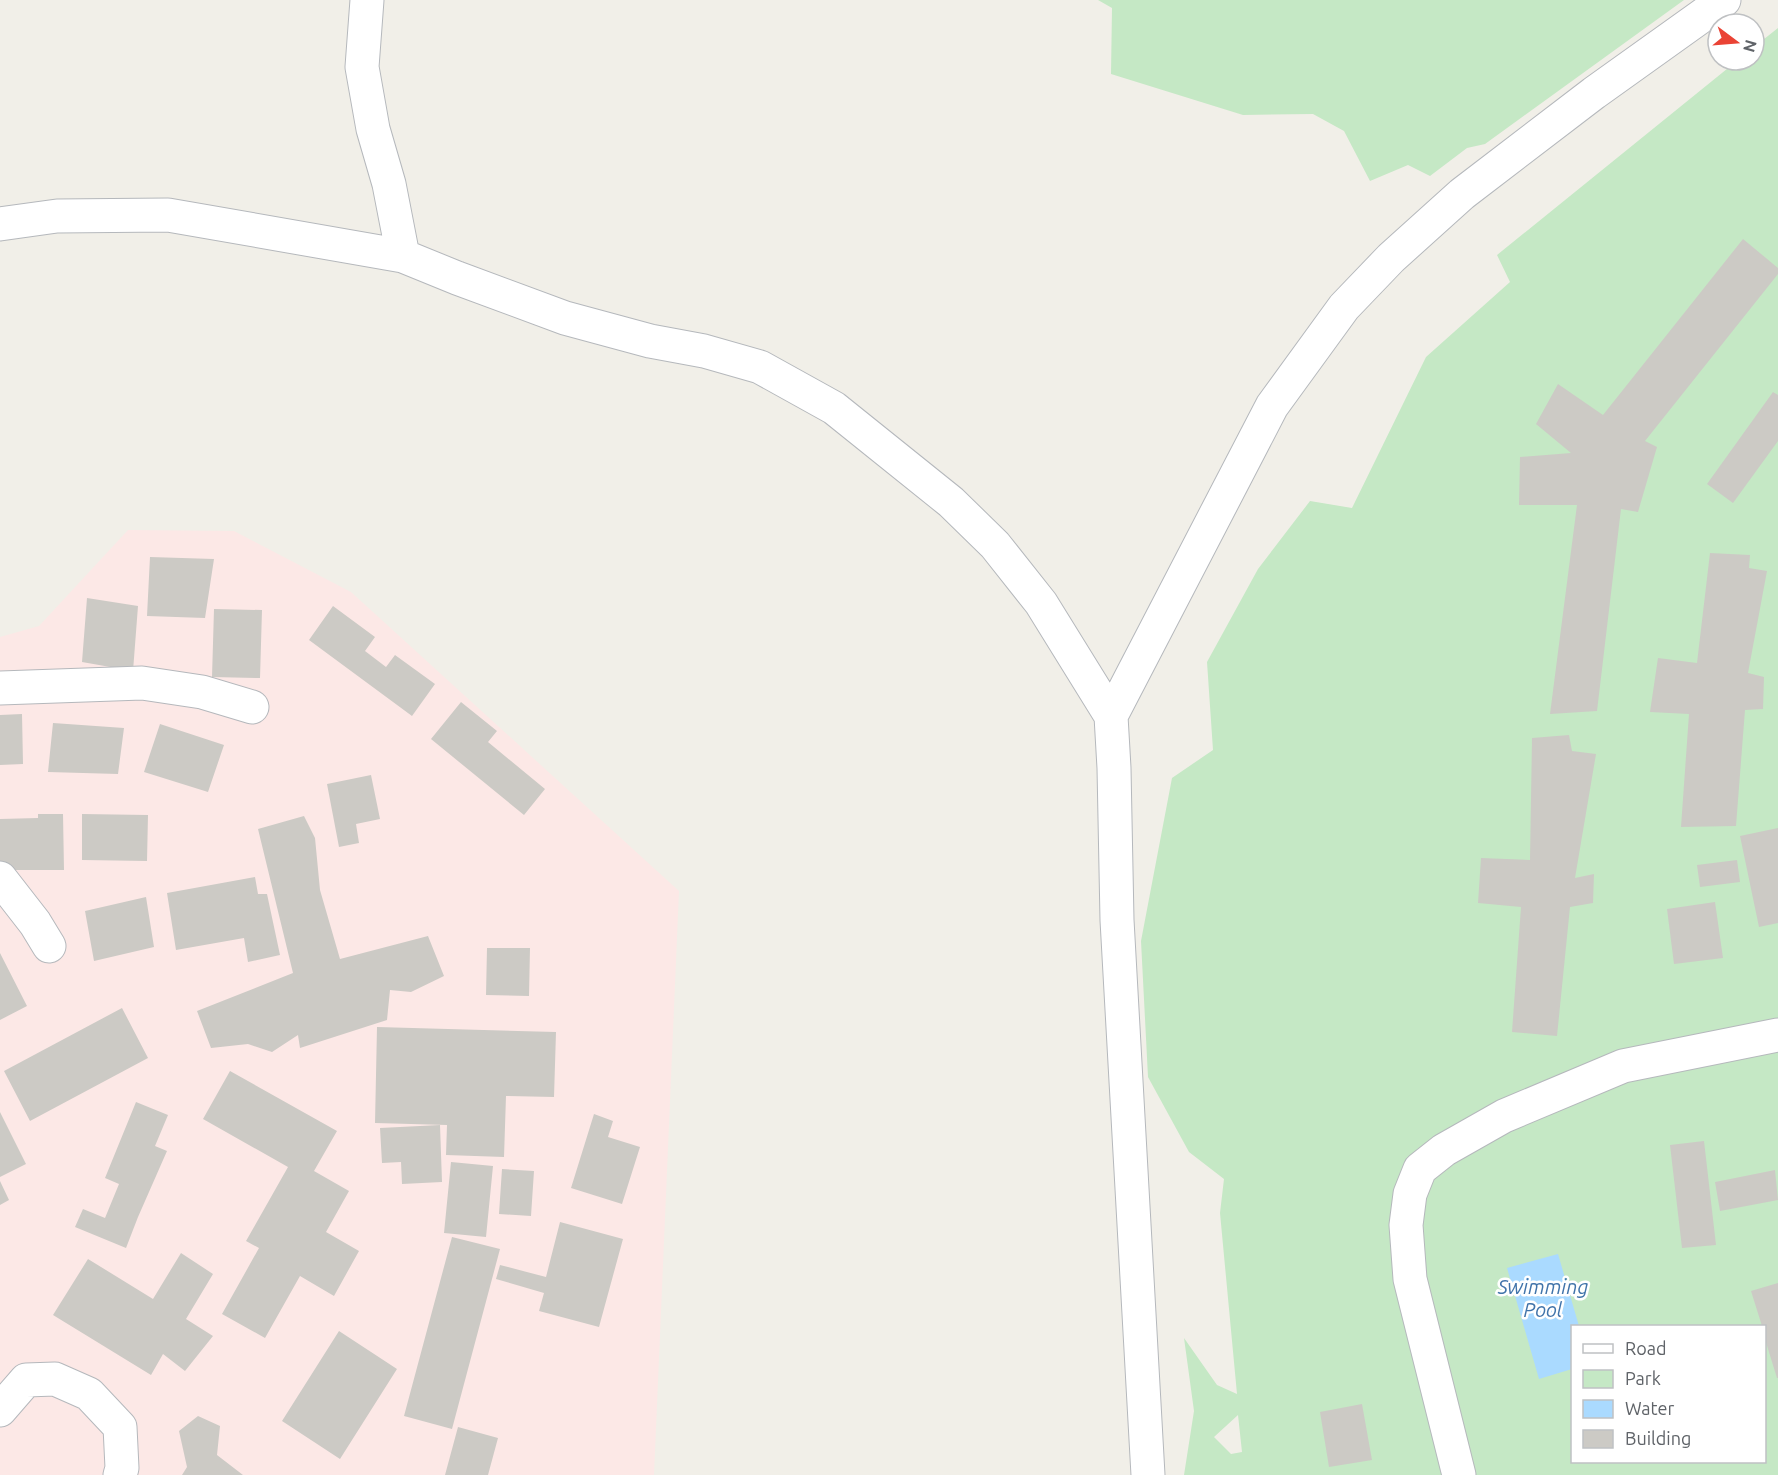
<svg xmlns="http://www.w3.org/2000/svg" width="1778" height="1475" viewBox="0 0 1778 1475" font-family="Ubuntu,sans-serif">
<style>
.medical{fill:#fce8e6}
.green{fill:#c5e8c5;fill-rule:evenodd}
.water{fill:#aadaff}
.building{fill:#cccac5}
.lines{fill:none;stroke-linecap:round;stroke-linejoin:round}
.minor-casing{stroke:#b5b8bc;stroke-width:35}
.minor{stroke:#fff;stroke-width:33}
.labels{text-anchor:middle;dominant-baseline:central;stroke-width:5;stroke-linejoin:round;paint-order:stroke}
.water-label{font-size:20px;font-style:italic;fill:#4174aa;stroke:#fff}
</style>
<rect width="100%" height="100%" fill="#f1efe8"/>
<path class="medical" d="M128,530L234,531L351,592L679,891L654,1475H0V637L39,626Z"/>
<path class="green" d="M1098,0H1684L1485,144L1467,148L1430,176L1408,165L1370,181L1344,131L1313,114L1243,115L1111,74L1112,8Z
M1778,28V1475H1184L1194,1411L1184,1338L1217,1385L1237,1394L1220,1213L1224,1179L1189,1152L1148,1077L1141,941L1172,778L1213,750L1207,662L1258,569L1310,501L1352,508L1426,357L1510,282L1497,255L1738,60H1754V47ZM1572,1326H1764V1462H1572ZM1238,1415L1242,1452L1231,1454L1214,1437Z"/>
<path class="water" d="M1558,1254L1579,1326H1572V1369L1539,1379L1507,1268Z"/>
<path class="building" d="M1743,239L1778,268V274L1645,441L1657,447L1638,512L1621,509L1597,711L1550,714L1577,505H1519L1520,457L1571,453L1536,424L1558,384L1603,415Z
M1773,392L1778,395V441L1733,503L1707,484Z
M1710,553L1750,555L1749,568L1767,571L1748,673L1764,677L1763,709L1745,710L1736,826L1681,827L1689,714L1650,712L1658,658L1697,663Z
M150,557L214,559L205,618L147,616Z
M87,598L138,606L133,671L82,662Z
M333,606L375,637L365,651L386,667L395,655L435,684L412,716L309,640Z
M214,609L262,610L260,678L212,677Z
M461,702L497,731L488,742L545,789L524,815L431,739Z
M22,714L23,764L0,765V715Z
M53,723L124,728L118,774L48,772Z
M160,724L224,745L208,792L144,772Z
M1569,735L1572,751L1596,754L1575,878L1594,874L1593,903L1570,907L1557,1036L1512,1032L1521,907L1478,903L1481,858L1530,860L1532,738Z
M371,775L380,819L356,824L359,843L339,847L327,784Z
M38,814H63L64,870H0V819L38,818Z
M82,814L148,815L147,861L82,860Z
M304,816L315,838L320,890L340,959L428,936L444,976L411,992L390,990L387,1020L300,1048L298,1035L272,1052L248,1044L211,1048L197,1011L293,973L258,829Z
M1778,828V923L1759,927L1740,836Z
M1737,860L1740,882L1700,887L1697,865Z
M255,877L258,894H267L280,955L248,962L244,938L176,950L167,893Z
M146,897L154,947L94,961L85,911Z
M1715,902L1723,958L1674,964L1667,909Z
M487,948H530L529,996L486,995Z
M0,953L27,1006L0,1020Z
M122,1008L148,1058L30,1121L4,1071Z
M377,1027L556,1032L554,1097L506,1096L504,1157L446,1155L447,1125L375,1123Z
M230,1071L337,1131L314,1171L349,1191L326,1232L359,1251L334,1296L300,1276L265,1338L222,1314L259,1248L246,1241L288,1167L203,1119Z
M136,1102L168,1115L155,1146L167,1151L138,1217L126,1248L75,1227L83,1209L105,1218L119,1184L105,1178Z
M0,1112L26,1164L0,1177Z
M594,1114L613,1121L608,1137L640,1147L622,1204L571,1188Z
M440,1125L442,1182L402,1184L401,1162L382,1163L380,1128Z
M1704,1141L1716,1245L1682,1248L1670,1145Z
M451,1162L493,1166L486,1237L444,1233Z
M502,1169L534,1171L531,1216L499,1214Z
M1775,1170L1778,1200L1720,1211L1715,1182Z
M0,1181L9,1200L0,1205Z
M560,1222L623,1239L599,1327L539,1311L544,1293L496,1279L500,1265L546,1277Z
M452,1237L500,1249L452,1429L404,1416Z
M181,1253L213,1274L186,1319L213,1336L185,1371L163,1354L151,1375L53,1315L88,1259L153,1299Z
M1778,1283V1378H1777L1764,1336V1326H1762L1751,1291Z
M339,1331L397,1369L340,1459L282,1421Z
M1362,1404L1372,1460L1329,1467L1320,1412Z
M198,1416L220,1426L217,1455L243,1475H182L187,1467L179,1431Z
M458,1427L498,1438L488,1475H445Z"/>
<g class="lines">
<defs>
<path id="minor" d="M367,0L362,67L373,129L389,184L403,256
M0,224L57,216L168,215L403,256L457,278L565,318L650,341L704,351L760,367L834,408L951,502L995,545L1041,603L1111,716
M0,688L142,683L202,692L252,707
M0,878L35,923L49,946
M0,1410L26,1380L55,1379L89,1394L120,1427L122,1468L120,1475
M1148,1475L1117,920L1114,768L1111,716L1272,406L1344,307L1391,258L1462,194L1594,93L1724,0
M1459,1475L1410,1279L1406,1225L1410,1194L1420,1169L1444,1150L1504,1116L1623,1066L1778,1035"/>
</defs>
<use href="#minor" class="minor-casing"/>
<use href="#minor" class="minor"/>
</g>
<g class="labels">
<g class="water-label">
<text x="1543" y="1286">Swimming<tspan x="1543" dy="23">Pool</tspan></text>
</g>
</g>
<rect x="1571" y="1325" width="195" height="138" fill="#ffffff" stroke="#bfc1c3" stroke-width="1.5"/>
<rect x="1583" y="1344" width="30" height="9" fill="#ffffff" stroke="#bfc1c3" stroke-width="1.5"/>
<text x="1625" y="1355" font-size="18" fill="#5f6368">Road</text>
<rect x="1583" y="1370" width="30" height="18" fill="#c5e8c5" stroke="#bfc1c3" stroke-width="1.5"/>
<text x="1625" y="1385" font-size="18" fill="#5f6368">Park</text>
<rect x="1583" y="1400" width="30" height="18" fill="#aadaff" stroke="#bfc1c3" stroke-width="1.5"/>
<text x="1625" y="1415" font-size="18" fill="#5f6368">Water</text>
<rect x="1583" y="1430" width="30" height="18" fill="#cccac5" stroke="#bfc1c3" stroke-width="1.5"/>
<text x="1625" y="1445" font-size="18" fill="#5f6368">Building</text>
<g transform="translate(1736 42) rotate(106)"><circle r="28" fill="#ffffff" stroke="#bfc1c3" stroke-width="1.5"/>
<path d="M0-4.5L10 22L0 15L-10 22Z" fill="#ea4335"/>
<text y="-9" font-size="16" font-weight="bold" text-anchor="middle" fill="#5f6368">N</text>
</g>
</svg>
